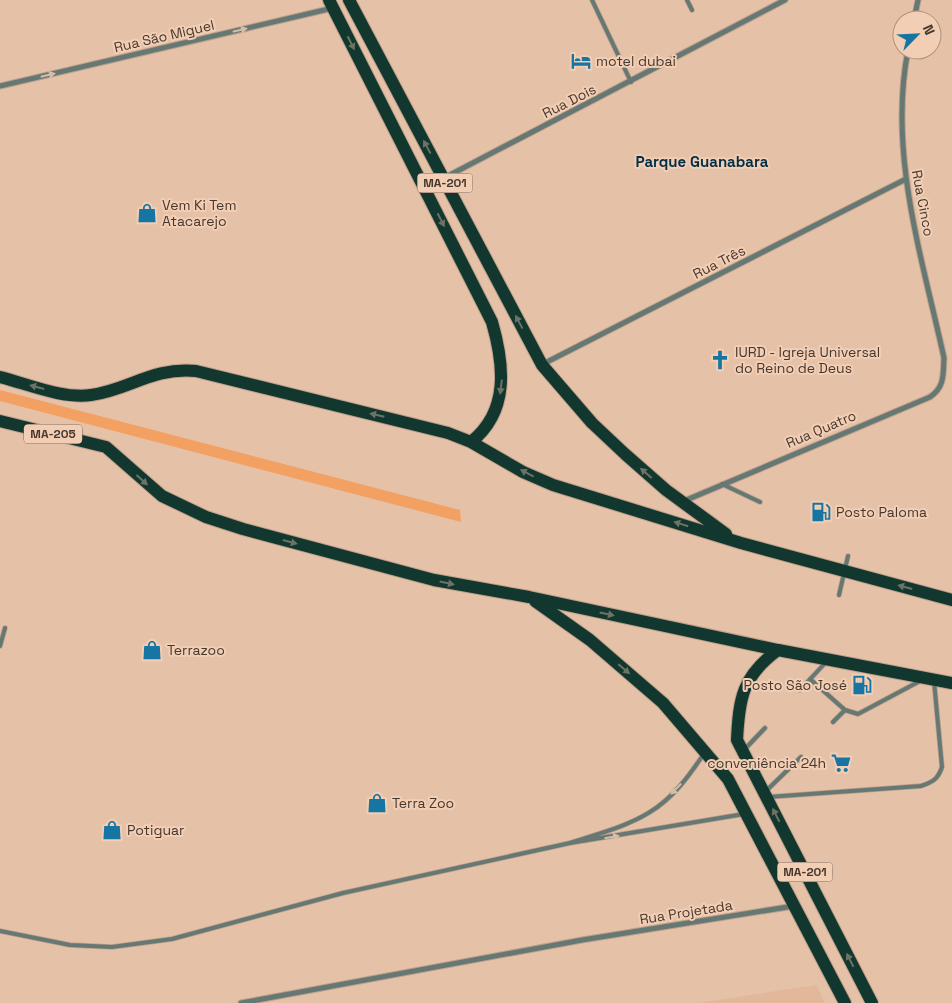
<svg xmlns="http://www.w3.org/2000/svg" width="952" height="1003" viewBox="0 0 952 1003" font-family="'Space Grotesk',sans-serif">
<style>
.built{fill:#e2b79a}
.green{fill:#f3a163}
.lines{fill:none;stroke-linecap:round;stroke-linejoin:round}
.lane-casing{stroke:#bfa08b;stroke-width:5.5}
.street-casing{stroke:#bfa08b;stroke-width:7}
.primary-casing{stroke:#bfa08b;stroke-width:14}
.lane{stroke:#657873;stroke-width:4}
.street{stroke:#657873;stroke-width:5}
.primary{stroke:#12372f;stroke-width:12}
.oneway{fill:#d6bda8}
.oneway2{fill:#6c7365}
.labels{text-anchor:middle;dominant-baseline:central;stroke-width:4;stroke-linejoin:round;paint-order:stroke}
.shield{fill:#f2ceb5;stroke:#7a6556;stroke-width:1}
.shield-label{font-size:12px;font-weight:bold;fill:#47382e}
.street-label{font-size:14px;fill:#47382e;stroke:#f2ceb5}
.poi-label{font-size:14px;fill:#47382e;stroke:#f2ceb5;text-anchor:start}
.neighbourhood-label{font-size:15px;font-weight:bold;fill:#032f44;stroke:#f2ceb5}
</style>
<rect width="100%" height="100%" fill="#e5c1a8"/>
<path class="built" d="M816,985L825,1003H698Z"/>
<path class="green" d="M0,390L460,510L461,522L0,401Z"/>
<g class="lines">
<defs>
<path id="lane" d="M592,0L631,82
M687,0L692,10
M722,484L760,502
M839,595L848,556
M0,646L5,628
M810,679L845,710L858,714L920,681
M800,690L827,661
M833,722L845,710
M744,750L765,728
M703,755C689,776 673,798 650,812C626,827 597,834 570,843L744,814
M765,792L801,757
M768,797L921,786C933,782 938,779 942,767L934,681
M0,931L70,945L112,947L172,939L343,893L570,843"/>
<path id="street" d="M914,20L918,0
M0,86L333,8
M444,178L785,0
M543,364L906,179
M684,501L930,397C945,387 943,374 944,358C922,257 888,153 908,50
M241,1003L582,940L794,906"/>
<path id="primary" d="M329,0L492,322C504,364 510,411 471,442
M349,0L542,365L592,423L625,454L666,490L726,534
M0,377C28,384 62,399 91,395C129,390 152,367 196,371L448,433L471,442L523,472L553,485L741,543L952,600
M0,421L106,447L162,496L206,517L243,529L434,580L529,597L778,650L952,683
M535,601L590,640L663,703L728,779L845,1003
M778,650C742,676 739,699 737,740L872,1003"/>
</defs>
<use href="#lane" class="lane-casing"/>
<use href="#street" class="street-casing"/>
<use href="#primary" class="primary-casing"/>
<use href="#lane" class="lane"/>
<use href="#street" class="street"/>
<use href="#primary" class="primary"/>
</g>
<defs><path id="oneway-solid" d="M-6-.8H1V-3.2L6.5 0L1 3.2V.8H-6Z" transform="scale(1.25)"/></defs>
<g class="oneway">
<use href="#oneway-solid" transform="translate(240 30) rotate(-13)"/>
<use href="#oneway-solid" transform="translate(48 75) rotate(-13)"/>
<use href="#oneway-solid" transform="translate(676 789) rotate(134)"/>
<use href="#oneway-solid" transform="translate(612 837) rotate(-9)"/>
</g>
<g class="oneway2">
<use href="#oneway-solid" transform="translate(351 43) rotate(63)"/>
<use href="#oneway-solid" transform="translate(427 147) rotate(-118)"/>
<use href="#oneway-solid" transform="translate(441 220) rotate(63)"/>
<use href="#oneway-solid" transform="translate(519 322) rotate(-118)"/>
<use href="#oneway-solid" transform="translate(37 387) rotate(-165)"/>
<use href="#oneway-solid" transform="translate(501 387) rotate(97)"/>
<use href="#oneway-solid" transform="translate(377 415) rotate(-167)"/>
<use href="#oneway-solid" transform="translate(527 473) rotate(-152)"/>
<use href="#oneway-solid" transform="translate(646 473) rotate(-139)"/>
<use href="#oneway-solid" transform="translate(142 480) rotate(42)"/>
<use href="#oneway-solid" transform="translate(681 524) rotate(-163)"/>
<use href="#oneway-solid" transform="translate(290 542) rotate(15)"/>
<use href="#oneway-solid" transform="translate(447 583) rotate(12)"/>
<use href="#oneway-solid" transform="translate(905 587) rotate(-165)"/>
<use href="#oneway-solid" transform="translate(607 614) rotate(12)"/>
<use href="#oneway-solid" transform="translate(624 669) rotate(40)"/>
<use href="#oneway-solid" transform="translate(776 815) rotate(-117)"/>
<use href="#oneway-solid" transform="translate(850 960) rotate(-117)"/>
</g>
<defs>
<symbol id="hotel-bare" viewBox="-9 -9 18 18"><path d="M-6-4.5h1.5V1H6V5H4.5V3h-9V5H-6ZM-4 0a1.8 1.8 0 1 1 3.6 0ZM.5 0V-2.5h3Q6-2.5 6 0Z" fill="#1775a3" stroke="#f2ceb5" stroke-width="2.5" paint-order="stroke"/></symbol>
<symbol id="shop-bare" viewBox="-9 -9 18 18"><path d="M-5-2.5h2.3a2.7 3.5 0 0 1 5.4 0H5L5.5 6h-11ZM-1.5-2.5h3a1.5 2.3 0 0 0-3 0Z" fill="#1775a3" stroke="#f2ceb5" stroke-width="2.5" paint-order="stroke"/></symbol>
<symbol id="church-bare" viewBox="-9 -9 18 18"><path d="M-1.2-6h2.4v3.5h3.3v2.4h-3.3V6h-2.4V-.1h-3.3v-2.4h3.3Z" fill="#1775a3" stroke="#f2ceb5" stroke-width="2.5" paint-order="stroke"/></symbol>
<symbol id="fuel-bare" viewBox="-9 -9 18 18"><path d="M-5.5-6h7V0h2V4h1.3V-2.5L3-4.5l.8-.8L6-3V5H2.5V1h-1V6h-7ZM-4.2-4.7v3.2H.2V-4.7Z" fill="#1775a3" stroke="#f2ceb5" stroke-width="2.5" paint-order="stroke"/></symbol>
<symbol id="supermarket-bare" viewBox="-9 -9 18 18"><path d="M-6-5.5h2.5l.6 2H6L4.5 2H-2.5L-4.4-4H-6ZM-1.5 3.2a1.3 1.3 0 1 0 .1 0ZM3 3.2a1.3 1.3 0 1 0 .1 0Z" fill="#1775a3" stroke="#f2ceb5" stroke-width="2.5" paint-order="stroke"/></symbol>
</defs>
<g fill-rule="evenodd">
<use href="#hotel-bare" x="567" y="47" width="28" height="28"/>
<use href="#shop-bare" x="133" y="199" width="28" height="28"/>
<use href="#church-bare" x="706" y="346" width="28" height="28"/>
<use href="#fuel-bare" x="807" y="498" width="28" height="28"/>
<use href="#shop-bare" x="138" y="636" width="28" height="28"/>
<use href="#fuel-bare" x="848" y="671" width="28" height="28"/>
<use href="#supermarket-bare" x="827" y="749" width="28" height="28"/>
<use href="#shop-bare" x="363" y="789" width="28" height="28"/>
<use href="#shop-bare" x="98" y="816" width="28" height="28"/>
</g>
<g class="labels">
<g class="shield">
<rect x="417.5" y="173.5" width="55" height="19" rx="4"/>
<rect x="24" y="424.5" width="58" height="19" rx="4"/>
<rect x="777.5" y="862.5" width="55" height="19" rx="4"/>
</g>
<g class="shield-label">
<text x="445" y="183">MA-201</text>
<text x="53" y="434">MA-205</text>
<text x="805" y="872">MA-201</text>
</g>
<g class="street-label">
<text transform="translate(164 36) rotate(-13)">Rua São Miguel</text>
<text transform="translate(569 101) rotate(-27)">Rua Dois</text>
<text transform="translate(923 203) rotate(79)">Rua Cinco</text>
<text transform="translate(719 262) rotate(-27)">Rua Três</text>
<text transform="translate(821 429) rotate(-23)">Rua Quatro</text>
<text transform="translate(686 912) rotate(-9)">Rua Projetada</text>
</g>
<g class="poi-label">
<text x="596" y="61">motel dubai</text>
<text x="162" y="205">Vem Ki Tem<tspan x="162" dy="16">Atacarejo</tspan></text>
<text x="735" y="352">IURD - Igreja Universal<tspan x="735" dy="16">do Reino de Deus</tspan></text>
<text x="836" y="512">Posto Paloma</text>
<text x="167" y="650">Terrazoo</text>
<text x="847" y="685" text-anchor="end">Posto São José</text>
<text x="826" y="763" text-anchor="end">conveniência 24h</text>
<text x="392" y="803">Terra Zoo</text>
<text x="127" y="830">Potiguar</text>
</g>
<g class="neighbourhood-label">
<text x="702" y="161">Parque Guanabara</text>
</g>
</g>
<g transform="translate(917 35) rotate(66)"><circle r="24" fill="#f2ceb5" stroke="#ae927f"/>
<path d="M0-4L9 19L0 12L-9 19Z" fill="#1775a3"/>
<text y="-8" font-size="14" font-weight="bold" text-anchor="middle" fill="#47382e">N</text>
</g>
</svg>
